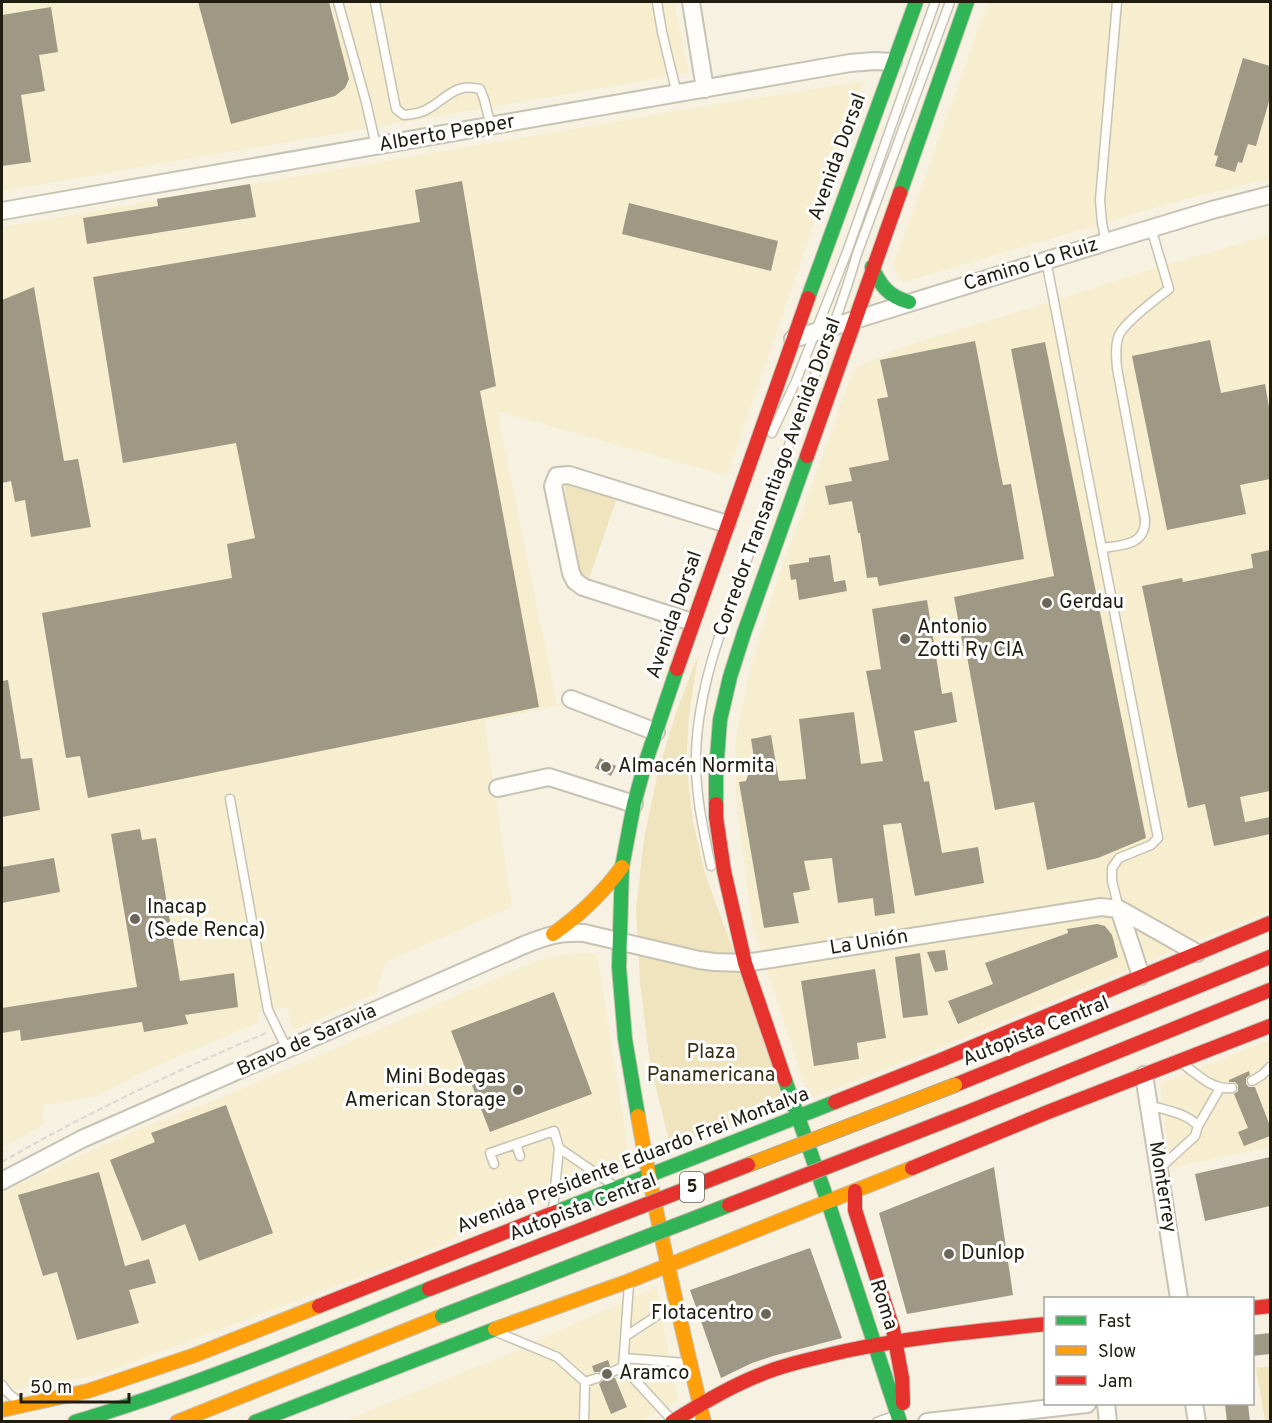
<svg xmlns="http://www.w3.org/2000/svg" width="1272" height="1423" viewBox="0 0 1272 1423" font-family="Overpass,sans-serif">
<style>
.built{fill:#f7eecf}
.green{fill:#efe4bd}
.building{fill:#9e9885}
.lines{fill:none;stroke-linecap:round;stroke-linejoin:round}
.lane-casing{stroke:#c6c2b4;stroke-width:11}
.street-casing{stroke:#c6c2b4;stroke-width:20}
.fast-casing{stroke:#c6c2b4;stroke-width:16}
.slow-casing{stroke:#c6c2b4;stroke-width:16}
.jam-casing{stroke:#c6c2b4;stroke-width:16}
.path{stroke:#d8d7d2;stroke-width:2;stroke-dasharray:6 3;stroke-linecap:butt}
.lane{stroke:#fefdfa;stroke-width:8}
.street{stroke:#fefdfa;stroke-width:16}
.fast{stroke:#30b455;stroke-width:14}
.slow{stroke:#ff9f0a;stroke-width:14}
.jam{stroke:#e5322d;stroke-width:14}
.fast-bridge-casing{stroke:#aea997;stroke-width:16;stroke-linecap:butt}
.slow-bridge-casing{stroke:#aea997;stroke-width:16;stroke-linecap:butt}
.jam-bridge-casing{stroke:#aea997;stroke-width:16;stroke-linecap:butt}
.fast-bridge{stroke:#30b455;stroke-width:14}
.slow-bridge{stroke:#ff9f0a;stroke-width:14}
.jam-bridge{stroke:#e5322d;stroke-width:14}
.poi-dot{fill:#6b6758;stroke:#fff;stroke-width:2}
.labels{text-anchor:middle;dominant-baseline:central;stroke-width:6;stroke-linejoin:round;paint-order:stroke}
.shield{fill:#fff;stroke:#636057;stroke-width:1.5}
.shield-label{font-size:18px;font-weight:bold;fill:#201c0f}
.street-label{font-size:20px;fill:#201c0f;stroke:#fff}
.poi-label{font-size:20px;fill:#201c0f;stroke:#fff;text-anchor:start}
.park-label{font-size:20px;fill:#372f11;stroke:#fff}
</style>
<rect width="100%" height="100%" fill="#f6f1e1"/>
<path class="built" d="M2,2H674L689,73L2,191Z
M988,2H1270V179L1189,198L903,282L893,266Z
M863,81L727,476L497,411L557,706L484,721L512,907L385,962L377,992L293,1031L288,1007L258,1012L259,1022L142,1072L97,1096L43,1105L44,1125L2,1147V227L694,108Z
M1270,235V911L921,1055L809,1099L752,924L737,808L735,744L751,665L778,578L854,369L902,347L1044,304L1162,266Z
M581,953L597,954L631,1168L497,1220L410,1258L101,1374L2,1392V1193L70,1160L145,1127L230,1094L537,961L551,957Z
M1270,1040V1147L1171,1168L1160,1084Z
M656,1287L678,1401L641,1421L342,1422L499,1358Z"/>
<path class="green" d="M570,483L617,498L589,578L579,573L565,493V486Z
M698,655L689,715L686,763L693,822L705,874L732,947L783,1101L777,1107L674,1144L669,1141L650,1063L640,982L636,909L644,839L658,772L676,713Z
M1270,1366V1421H1265L1256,1368Z"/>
<path class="building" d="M198,2H329L349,79L345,88L335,96L231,124Z
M51,7L58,52L39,55L45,91L21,95L31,162L2,166V15Z
M1243,58L1270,66V98L1256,146L1248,144L1242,163L1238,162L1235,172L1215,166L1218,156L1214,155Z
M462,181L496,386L480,391L539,707L88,798L80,756L66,758L42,613L232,578L227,544L255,538L236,443L123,463L93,277L420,222L415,190Z
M250,184L256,217L87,244L83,218L158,206L157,199Z
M629,203L778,241L771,271L622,234Z
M34,287L64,461L78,459L91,527L31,537L25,500L15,502L11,481L2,483V300Z
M1210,340L1221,393L1265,384L1270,413V479L1240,485L1246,514L1167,530L1132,356Z
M975,341L1001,475L1003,485L1011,484L1024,559L879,586L877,577L867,578L860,533H858L852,501L829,505L825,486L852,481L849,468L889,460L877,399L888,397L880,360Z
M1045,342L1146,838L1098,858L1047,870L1034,802L995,810L966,651L964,652L954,597L1054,576L1011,349Z
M1270,550V791L1240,797L1245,822L1270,817V834L1214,846L1205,804L1188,808L1142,586L1182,578L1183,582L1253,568L1251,554Z
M830,555L834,582L845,580L847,591L799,600L796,579L791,580L789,565L809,562V558Z
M927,600L942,694L952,692L957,722L914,731L924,782L929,781L942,853L978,847L984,883L915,896L901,823L883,825L895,913L875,916L873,898L838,903L832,858L804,861L810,890L793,893L799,923L764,928L739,782L746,781L754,758L751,739L771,735L779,781L806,779L799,719L854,712L861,764L883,761L866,671L881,669L872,609Z
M8,680L21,759L32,758L40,810L2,817V681Z
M600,758L616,766L611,776L595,768Z
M140,829L142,840L156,838L180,981L234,973L238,1007L185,1015L188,1024L144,1032L142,1022L21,1041L20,1030L2,1033V1008L137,987L111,834Z
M54,858L60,892L2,903V867Z
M1097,924L1105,926L1112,935L1118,957L958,1024L948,1001L993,984L985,963L1068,933L1067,929Z
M945,950L948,970L935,972L927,952Z
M920,953L928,1015L903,1018L895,957Z
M875,969L886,1038L857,1043L859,1059L814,1066L801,981Z
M554,992L592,1094L490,1132L451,1031Z
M1249,1071L1250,1075L1246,1078V1084L1249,1087H1255L1270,1126V1136L1244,1146L1238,1132L1248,1128L1234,1094L1238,1091V1085L1235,1082H1229V1080Z
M226,1105L273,1233L199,1261L185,1224L142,1241L110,1160L155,1142L151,1133Z
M1270,1157V1206L1205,1221L1195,1174Z
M994,1167L1013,1295L907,1314L879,1213Z
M99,1172L125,1266L149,1259L156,1283L129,1290L139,1323L77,1340L57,1272L43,1276L18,1195Z
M810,1248L842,1338L773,1356L752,1363L721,1378L690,1290Z
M1270,1333V1354L1252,1356V1335Z
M608,1360L610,1366L607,1369L606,1374L609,1377L615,1378L627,1407L611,1414L599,1384L603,1380V1375L599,1372H594L592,1366Z
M1225,1404H1248L1250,1422H1227Z"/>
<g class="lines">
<defs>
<path id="lane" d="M338,2L366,102L376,146
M375,2L396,109L404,115C414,114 423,113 431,107C449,96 456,83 480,89L484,99L491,126
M657,2L662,32L677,94
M1106,242L1102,223L1100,200L1117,2
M1046,260L1158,838L1151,845L1119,858L1112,868V881L1119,909
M772,433L796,381L847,252L935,2
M1102,548C1121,545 1146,546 1145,519L1117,368C1116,357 1115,345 1119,335C1125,322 1157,298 1169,289L1151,228
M230,799L268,1010L287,1049
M711,866C703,829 695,793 696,754C698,686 724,621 748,557C768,502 789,446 809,391C826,346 844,300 857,254L950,2
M1183,1064C1198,1075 1212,1090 1232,1088
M1252,1081L1262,1075L1270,1067
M1148,1105C1165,1110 1187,1113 1198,1126
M516,1144L520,1156
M559,1148L613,1185
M494,1164L490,1153L554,1131L559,1148L553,1209
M1159,1169L1195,1136L1198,1126L1220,1088
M499,1333L557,1357L585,1382L597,1378
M626,1336L673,1305
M624,1358L686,1363
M623,1367L672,1420
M612,1372L623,1367L629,1284
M2,1385L8,1393L19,1402
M584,1422L585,1382
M877,1422L894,1416"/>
<path id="street" d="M691,2L705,89
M2,211L850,63L874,61L893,62
M793,339L1106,242L1212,210L1270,195
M692,622L583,587L575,581L571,573L553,486L557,476L569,475L727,524
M571,699L656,732
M498,788L549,777L634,804
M1119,909L1141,976
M1144,1075L1179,1298
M2,1181L82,1139L524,945C546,936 559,932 584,933L699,960L714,962L745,963L1101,907L1119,909L1197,953
M1106,1404L1108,1422
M1194,1404L1197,1422
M927,1422L1087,1404"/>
<path id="fast" d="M900,193L967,2
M872,267C880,285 889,297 909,302
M808,298L916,2
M716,804V772L720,720L730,677L744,633L807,456
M785,1080L828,1202L900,1422
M638,1116L625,1039L619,967L622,867L634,804L645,764L677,669
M556,1212L835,1102
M75,1422C196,1386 312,1337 429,1289
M255,1422L495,1329"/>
<path id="slow" d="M553,934C580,915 602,894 622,867
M638,1116C656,1219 680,1320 704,1422
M495,1329L629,1281L912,1168
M2,1410L88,1391L195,1355L319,1306
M177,1422L442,1316"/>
<path id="jam" d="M807,456L900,193
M677,669L808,298
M716,804V817L724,871L745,963L785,1080
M955,1085L1270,957
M835,1102L941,1060L1270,923
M963,1114L1270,990
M912,1168L1048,1112L1270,1026
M855,1191V1210L893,1329L902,1378L903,1403
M319,1306L556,1212
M1252,1308L1270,1306
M672,1422C699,1405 727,1388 757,1376C785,1364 816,1358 845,1351C912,1337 979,1331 1046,1324"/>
</defs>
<use href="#lane" class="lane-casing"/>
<use href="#street" class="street-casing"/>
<use href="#fast" class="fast-casing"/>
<use href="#slow" class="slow-casing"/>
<use href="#jam" class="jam-casing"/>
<path class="path" d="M2,1162C87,1113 175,1071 266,1033"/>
<use href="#lane" class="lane"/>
<use href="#street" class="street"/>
<use href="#fast" class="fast"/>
<use href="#slow" class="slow"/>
<use href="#jam" class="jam"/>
<defs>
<path id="fast-bridge" d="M442,1316L729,1205"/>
<path id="slow-bridge" d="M748,1165L955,1085"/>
<path id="jam-bridge" d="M729,1205L963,1114
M429,1289L748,1165"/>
</defs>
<use href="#fast-bridge" class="fast-bridge-casing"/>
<use href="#slow-bridge" class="slow-bridge-casing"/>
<use href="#jam-bridge" class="jam-bridge-casing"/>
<use href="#fast-bridge" class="fast-bridge"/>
<use href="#slow-bridge" class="slow-bridge"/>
<use href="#jam-bridge" class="jam-bridge"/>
</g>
<g class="poi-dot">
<circle cx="1047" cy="603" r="6"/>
<circle cx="905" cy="639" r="6"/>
<circle cx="606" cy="767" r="6"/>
<circle cx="135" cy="919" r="6"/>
<circle cx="518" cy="1090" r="6"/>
<circle cx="949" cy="1254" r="6"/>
<circle cx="766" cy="1314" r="6"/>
<circle cx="607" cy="1374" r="6"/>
</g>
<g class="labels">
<rect class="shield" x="680" y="1172" width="24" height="30" rx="4.5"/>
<g class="shield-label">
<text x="692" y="1187">5</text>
</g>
<g class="street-label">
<text transform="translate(447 134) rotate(-10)">Alberto Pepper</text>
<text transform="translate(838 157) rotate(-70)">Avenida Dorsal</text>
<text transform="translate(1031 265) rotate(-17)">Camino Lo Ruiz</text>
<text transform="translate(778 477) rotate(-70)">Corredor Transantiago Avenida Dorsal</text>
<text transform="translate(675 615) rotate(-71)">Avenida Dorsal</text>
<text transform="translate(869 943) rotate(-9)">La Unión</text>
<text transform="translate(1036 1032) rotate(-22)">Autopista Central</text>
<text transform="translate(307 1041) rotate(-24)">Bravo de Saravia</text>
<text transform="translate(633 1161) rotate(-21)">Avenida Presidente Eduardo Frei Montalva</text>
<text transform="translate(1162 1187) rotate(81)">Monterrey</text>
<text transform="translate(583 1208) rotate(-21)">Autopista Central</text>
<text transform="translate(883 1305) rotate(72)">Roma</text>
</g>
<g class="poi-label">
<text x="1059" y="603">Gerdau</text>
<text x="917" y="628">Antonio<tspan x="917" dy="23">Zotti Ry CIA</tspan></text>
<text x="618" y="767">Almacén Normita</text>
<text x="147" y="908">Inacap<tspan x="147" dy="23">(Sede Renca)</tspan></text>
<text x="506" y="1078" text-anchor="end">Mini Bodegas<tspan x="506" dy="23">American Storage</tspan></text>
<text x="961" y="1254">Dunlop</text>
<text x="754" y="1314" text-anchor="end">Flotacentro</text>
<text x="619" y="1374">Aramco</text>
</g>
<g class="park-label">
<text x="711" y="1053">Plaza<tspan x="711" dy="23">Panamericana</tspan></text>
</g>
</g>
<rect width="1272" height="1423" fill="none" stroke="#201c0f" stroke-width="6"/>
<rect x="1044" y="1297" width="210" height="108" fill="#ffffff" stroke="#a6a49f" stroke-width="1.5"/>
<rect x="1056" y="1316" width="30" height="9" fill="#30b455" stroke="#a6a49f" stroke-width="1.5"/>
<text x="1098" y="1327" font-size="18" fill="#201c0f">Fast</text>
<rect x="1056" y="1346" width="30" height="9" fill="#ff9f0a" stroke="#a6a49f" stroke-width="1.5"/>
<text x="1098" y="1357" font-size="18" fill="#201c0f">Slow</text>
<rect x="1056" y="1376" width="30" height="9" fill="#e5322d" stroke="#a6a49f" stroke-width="1.5"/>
<text x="1098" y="1387" font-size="18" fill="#201c0f">Jam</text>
<path d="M21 1393v9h108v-9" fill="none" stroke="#201c0f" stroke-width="3"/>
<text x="30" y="1393" font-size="18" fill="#201c0f" stroke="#ffffff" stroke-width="4.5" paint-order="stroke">50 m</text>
</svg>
